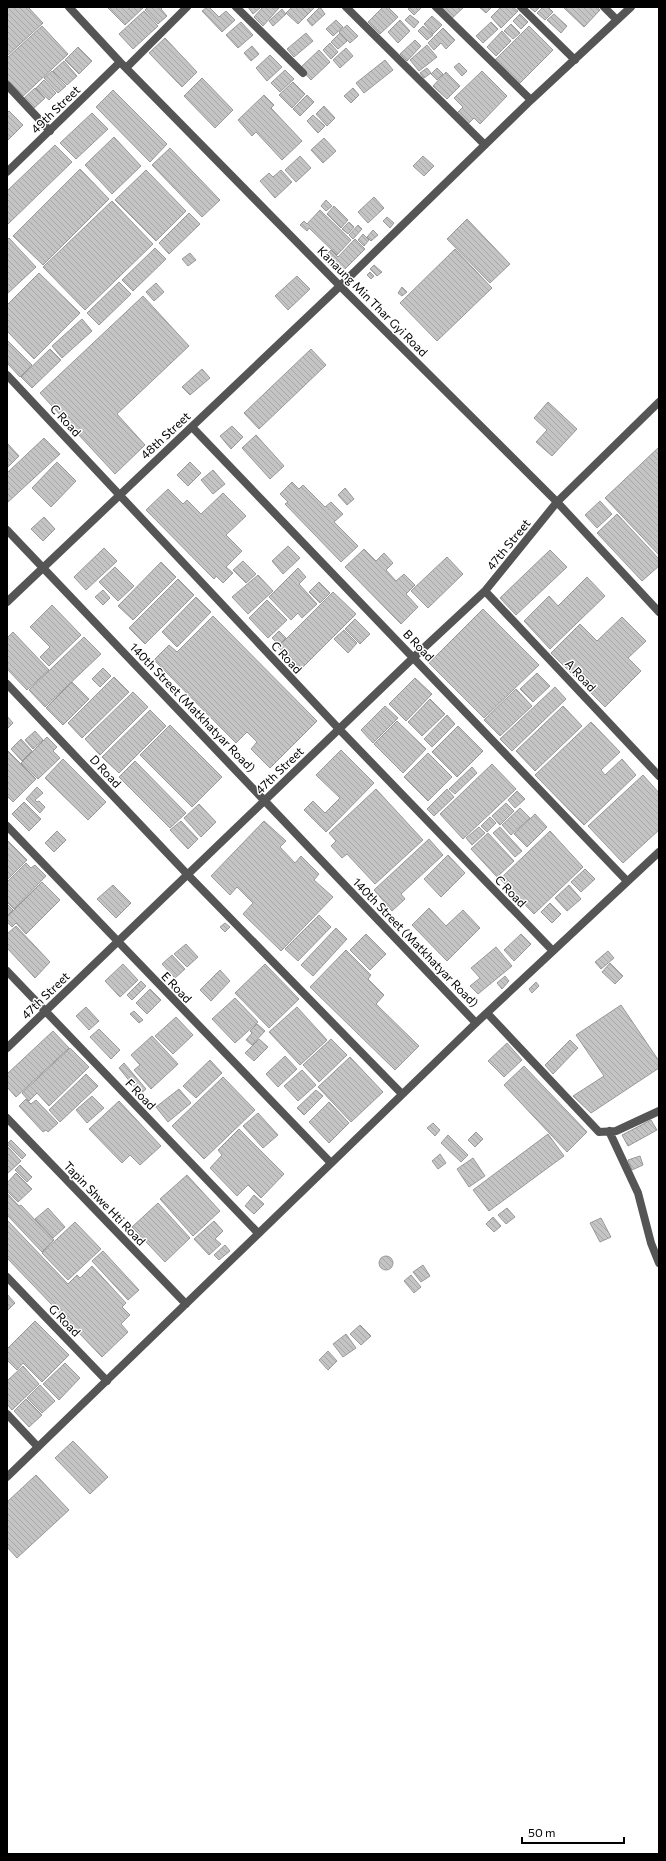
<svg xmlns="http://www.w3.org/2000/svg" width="666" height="1861" viewBox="0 0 666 1861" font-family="Commissioner,sans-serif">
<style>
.building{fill:url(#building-back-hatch);stroke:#999}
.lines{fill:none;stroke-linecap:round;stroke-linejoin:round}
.street{stroke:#555;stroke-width:8}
.labels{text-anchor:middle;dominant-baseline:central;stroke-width:3;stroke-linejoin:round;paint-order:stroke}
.street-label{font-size:12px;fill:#000;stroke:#fff}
</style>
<defs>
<pattern id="building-back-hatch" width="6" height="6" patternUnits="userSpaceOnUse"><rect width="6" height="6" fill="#c4c4c4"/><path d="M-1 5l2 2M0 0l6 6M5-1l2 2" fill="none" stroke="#a7a7a7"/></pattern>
</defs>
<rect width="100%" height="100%" fill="#fff"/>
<path class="building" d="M7,7H28L43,23L7,56Z
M107,7H144L125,25Z
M148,7H163L161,9L167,16L158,24L145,10Z
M207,7H209L219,17L226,11L235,20L222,32L202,11Z
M248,7H261L253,14Z
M263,7L279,8L263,26L254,17Z
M292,7H301L308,14L298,24L286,13Z
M301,7H315L308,14Z
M320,7L325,14L312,26L307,20Z
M383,7H388L398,17L380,34L368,22Z
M411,7H422L414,15L408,9Z
M438,7H464L450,20Z
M479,7H492L486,13Z
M501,7H513L518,11L501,28L491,17Z
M529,7H540L535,12Z
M543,7H548L553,12L545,20L537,13Z
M563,7H597L600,10L584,27Z
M282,9L286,14L273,26L269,21Z
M144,11L158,26L133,49L119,34Z
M520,14L528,22L521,29L513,21Z
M554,14L567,26L561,33L547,20Z
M410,15L419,22L414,28L405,20Z
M432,16L442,25L433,34L424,24Z
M336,20L343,27L333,36L326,29Z
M400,20L410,31L398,43L388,32Z
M241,22L253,35L238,48L226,35Z
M491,22L498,29L483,43L476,36Z
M511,24L520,33L513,39L504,31Z
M347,25L358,36L350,43L339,32Z
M42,26L68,54L21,98L7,83V58Z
M423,26L433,35L427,40L418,31Z
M529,26L553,50L519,84L495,60Z
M443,28L455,40L446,49L441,43L434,50L428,43Z
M502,31L511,41L496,56L487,47Z
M306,33L313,41L294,57L287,49Z
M340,33L347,41L338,49L331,42Z
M165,38L197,72L182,87L149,53Z
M415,40L421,46L407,61L400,54Z
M330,43L338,52L331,59L323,50Z
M427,45L437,57L419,71L410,60Z
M252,46L259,54L251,61L244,53Z
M78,47L92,61L79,74L65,60Z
M346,48L353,56L340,68L333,60Z
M319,50L330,62L311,80L300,68Z
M270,55L282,67L267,81L256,68Z
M385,60L393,70L364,93L356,83Z
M64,61L77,76L67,85L53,71Z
M459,63L467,71L462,76L454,67Z
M427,68L431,73L424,78L420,73Z
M437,68L443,74L437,80L431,74Z
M285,70L294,79L280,92L271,83Z
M52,71L66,86L58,93L44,78Z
M482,71L507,96L480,124L474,118L468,124L457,113L463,107L454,98Z
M446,72L460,86L447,99L433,86Z
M202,78L233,110L215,128L184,96Z
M44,80L56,93L49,100L36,88Z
M293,82L305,94L292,108L279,95Z
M35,88L45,98L32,110L22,100Z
M353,88L359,95L351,103L344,96Z
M113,90L167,144L150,162L96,107Z
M264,95L274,105L271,108L302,141L282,160L256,132L252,136L238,120Z
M307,95L314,102L300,116L293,109Z
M324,106L335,118L327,126L316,114Z
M9,111L23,125L7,141V113Z
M92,113L108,129L76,159L60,143Z
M313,115L325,126L318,133L307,121Z
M114,137L141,166L112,194L85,165Z
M324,138L336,151L323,163L311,150Z
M55,145L72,162L7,225V191Z
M170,148L220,200L202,217L152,165Z
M300,156L311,168L296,182L285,170Z
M423,156L434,166L424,176L413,166Z
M80,169L109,199L43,265L13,236Z
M146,170L186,211L156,241L115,200Z
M281,170L292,182L275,198L260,181L269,173L273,177Z
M374,197L384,208L368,223L358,212Z
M326,200L332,206L326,211L321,206Z
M112,201L153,244L85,310L43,267Z
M334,206L348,220L341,228L327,214Z
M320,210L351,240L337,255L309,228L307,231L300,225L304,221L307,224Z
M189,213L200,224L169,254L159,243Z
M387,217L394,223L390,228L383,221Z
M467,219L510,264L490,283L447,239Z
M349,222L354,227L348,234L342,229Z
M358,225L362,229L353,239L349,235Z
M373,230L378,235L371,241L367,237Z
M363,234L369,240L364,246L358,240Z
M9,238L36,267L7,294V240Z
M355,239L365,249L341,273L324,257L331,250L338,257Z
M155,248L166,259L133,291L122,280Z
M455,249L492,288L437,341L400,303Z
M190,253L196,260L188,266L182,259Z
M374,265L382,272L377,276L370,269Z
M370,272L374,276L371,279L367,275Z
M39,273L80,313L34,359L7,331V305Z
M297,276L310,289L288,310L275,296Z
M119,282L131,294L99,325L87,313Z
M156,283L164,292L154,301L146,292Z
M402,287L407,292L402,296L398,293Z
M143,296L189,346L117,414L145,445L115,474L40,393Z
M82,319L92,331L62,358L52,346Z
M7,340L32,365L20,377L7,363Z
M50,349L61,360L32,388L21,377Z
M311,349L326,365L259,429L244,413Z
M202,369L210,378L190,395L182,387Z
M548,402L577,429L552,456L536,442L547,430L534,418Z
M232,426L243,437L231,449L220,436Z
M256,435L284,466L270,479L242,448Z
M44,438L60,454L7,503V473Z
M7,443L19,456L7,468Z
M659,447V555L605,498Z
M57,462L76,481L51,507L32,488Z
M190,462L201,473L188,486L177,475Z
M213,470L225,484L213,494L201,480Z
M292,482L299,489L303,485L325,507L331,502L343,514L334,522L358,546L341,562L285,504L288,502L280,494Z
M345,488L354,499L347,505L338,495Z
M168,489L183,504L187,500L201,514L223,493L246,516L226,535L242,551L226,567L233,573L223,583L216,576L214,579L146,510Z
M600,501L612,514L597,528L585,515Z
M617,514L659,559V566L642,581L597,533Z
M44,517L55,529L43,541L31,529Z
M288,546L300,558L283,574L272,561Z
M104,548L117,561L86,590L74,577Z
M364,549L376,561L384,553L393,563L386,570L396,581L404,574L415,585L406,594L418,607L401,624L345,567Z
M550,550L567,567L516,615L500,598Z
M447,557L463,574L428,608L411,591Z
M243,561L256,574L246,583L233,570Z
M161,562L176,577L133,620L118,606Z
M115,567L134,586L118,601L99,582Z
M298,568L306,577L299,584L317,604L302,618L298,613L291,620L269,597Z
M258,575L273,591L248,614L232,597Z
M587,577L605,596L550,649L524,621L549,596L558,606Z
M178,579L194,595L145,644L129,628Z
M319,582L330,593L320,603L309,592Z
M103,590L110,598L103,605L95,597Z
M333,592L356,614L301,669L278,647Z
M196,597L211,612L177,647L162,632Z
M267,600L287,620L268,638L249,618Z
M52,605L81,635L49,666L40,657L50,647L30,627Z
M483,609L539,665L484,718L429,663Z
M213,616L317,721L270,768L251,749L257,742L247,732L236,743L154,660L169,645L177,652Z
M622,617L646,641L628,658L641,671L605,707L551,653L580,624L597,641Z
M355,619L370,634L360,644L345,629Z
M344,630L357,643L348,653L334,639Z
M279,631L286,638L279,645L272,638Z
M13,632L49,670L27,690L7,669V638Z
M84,637L101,654L45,707L29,690Z
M103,668L111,676L100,687L92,679Z
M537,673L550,686L533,702L520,689Z
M114,677L129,692L82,738L68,723Z
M415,678L432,694L406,721L389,704Z
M72,682L89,699L63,725L46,708Z
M555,687L566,699L512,751L500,739Z
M516,689L532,706L500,736L484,720Z
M133,692L148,707L100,755L85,739Z
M430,699L445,714L422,736L408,722Z
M385,706L398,718L373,743L361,730Z
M563,706L582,726L535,771L516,751Z
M150,710L166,726L119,773L102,757Z
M447,715L455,724L432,747L424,739Z
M7,716L13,723L7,729Z
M397,721L426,749L403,773L374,744Z
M591,722L620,752L601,770L605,775L622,759L636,775L584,825L535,775Z
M170,725L222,777L192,807L140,755Z
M458,726L483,751L457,777L432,752Z
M35,731L43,740L33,749L25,740Z
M47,737L57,747L53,751L60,758L38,779L21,763Z
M21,739L32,751L22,761L11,749Z
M7,750L36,779L13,802L7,796Z
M341,750L374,783L326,832L304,810L313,801L325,813L340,798L316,775Z
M428,753L452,777L428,801L404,777Z
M63,759L106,802L88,820L45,778Z
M135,761L186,813L170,828L119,777Z
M492,764L516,789L463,839L440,814Z
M472,767L477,773L455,794L449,789Z
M643,775L659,793V830L623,863L588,826Z
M37,787L43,793L35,800L37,802L39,801L45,807L40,813L26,799Z
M376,789L423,840L375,884L347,854L342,858L331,846L336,841L329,833Z
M447,789L454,797L434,816L427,809Z
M517,791L525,799L515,808L508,800Z
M24,802L41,819L29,831L12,814Z
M506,803L514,811L500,825L492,816Z
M199,804L216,822L201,837L184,818Z
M520,808L530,818L511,835L502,825Z
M535,814L547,827L527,847L514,834Z
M490,817L496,823L487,832L481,826Z
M181,821L198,839L188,849L170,830Z
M264,821L286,841L280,847L295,863L301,856L319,874L314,880L333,897L281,951L243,914L253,903L237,887L230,895L211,876Z
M479,827L485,833L472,845L466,838Z
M500,827L522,851L515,857L493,833Z
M57,831L66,840L54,852L45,843Z
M550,831L583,867L534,914L500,879Z
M488,833L514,861L497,877L471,849Z
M429,839L443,855L401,894L405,899L392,911L374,890Z
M7,840L27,860L7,880Z
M448,855L465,873L441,897L424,879Z
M26,863L31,868L35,865L46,876L14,909L7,902V882Z
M585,869L595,879L581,892L571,882Z
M42,882L60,900L26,934L16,923L12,927L7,922V917Z
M113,885L131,903L116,918L97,899Z
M569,885L581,899L567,911L555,898Z
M550,903L561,914L552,923L541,912Z
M7,904L13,910L7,916Z
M429,908L446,926L463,910L480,928L447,961L412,925Z
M319,915L331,927L298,961L285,949Z
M225,923L230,927L225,932L220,927Z
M16,926L50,962L35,978L7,948V934Z
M336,928L347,939L313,976L301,965Z
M366,934L386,954L370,970L350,950Z
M521,934L531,944L514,961L504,950Z
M186,944L198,957L187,967L174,954Z
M496,947L512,966L478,994L470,986L480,978L471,968Z
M346,950L371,975L368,979L384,995L376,1004L419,1046L395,1070L310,987Z
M608,951L614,958L601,969L595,962Z
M172,955L185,969L175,978L162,964Z
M610,963L623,976L615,984L602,972Z
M123,964L138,980L120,997L105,981Z
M265,964L299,999L269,1028L235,993Z
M220,970L230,981L211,1001L200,990Z
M505,976L509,981L502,989L497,983Z
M141,981L146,986L132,1000L127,995Z
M536,982L539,986L532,993L529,989Z
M150,989L161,1000L147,1014L136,1003Z
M235,998L258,1022L235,1043L212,1019Z
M621,1005L659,1061V1068L591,1113L573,1096L604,1076L576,1035Z
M86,1007L99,1021L89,1030L76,1016Z
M297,1007L327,1040L300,1065L269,1032Z
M134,1011L143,1020L139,1023L130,1014Z
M176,1017L193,1035L173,1054L155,1036Z
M257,1024L265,1031L252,1045L246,1040L252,1033L250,1031Z
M99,1029L120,1050L111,1059L90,1037Z
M53,1031L69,1048L16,1097L7,1087V1074Z
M152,1036L178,1064L151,1089L134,1070L140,1065L131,1055Z
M259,1039L268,1047L254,1061L245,1053Z
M331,1039L347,1055L319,1082L303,1065Z
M570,1040L578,1048L553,1074L545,1065Z
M507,1043L522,1060L504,1077L488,1061Z
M70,1048L89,1067L49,1106L37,1093L29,1101L22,1093Z
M285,1056L297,1069L278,1087L266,1074Z
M350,1057L383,1092L351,1122L318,1087Z
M210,1060L222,1073L196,1098L183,1086Z
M124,1063L146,1089L140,1094L119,1068Z
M524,1066L587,1132L567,1152L504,1085Z
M302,1070L316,1085L298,1101L284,1086Z
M86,1074L98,1086L60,1122L49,1110Z
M223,1077L255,1110L204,1159L172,1126Z
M179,1089L191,1103L168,1122L156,1107Z
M316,1090L323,1096L304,1115L297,1108Z
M92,1096L104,1108L87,1123L76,1110Z
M26,1099L31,1104L36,1100L58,1123L48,1132L46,1130L43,1132L19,1106Z
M119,1101L161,1146L140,1165L130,1155L122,1163L89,1129Z
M329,1102L349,1123L329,1143L309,1122Z
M258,1113L278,1135L263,1148L243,1126Z
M651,1120L657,1130L628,1146L622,1135Z
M433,1123L440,1130L435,1136L427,1128Z
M239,1129L284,1174L261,1198L248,1185L237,1196L210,1168L222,1155L218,1150Z
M476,1132L483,1139L475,1147L468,1140Z
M548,1134L564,1156L489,1211L473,1190Z
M448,1135L468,1155L461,1162L441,1143Z
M11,1140L26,1155L22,1159L7,1144Z
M7,1146L21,1161L7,1174Z
M440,1154L446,1163L438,1169L432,1161Z
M640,1156L643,1165L632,1170L628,1160Z
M473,1158L485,1176L469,1187L457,1169Z
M20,1165L32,1177L27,1182L15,1170Z
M16,1173L32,1189L18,1202L7,1191V1183Z
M187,1175L220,1211L193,1236L160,1199Z
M7,1193L19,1206L21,1205L54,1240L42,1252L7,1215Z
M254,1195L264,1204L254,1214L245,1206Z
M158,1203L190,1238L165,1262L132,1227Z
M48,1208L65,1227L53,1238L35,1219Z
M507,1208L515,1217L506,1224L498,1215Z
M493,1217L501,1226L494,1232L486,1224Z
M601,1218L611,1237L600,1242L590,1223Z
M7,1220L68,1284L77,1275L80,1278L92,1266L126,1303L122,1307L130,1315L121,1324L128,1332L102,1357L7,1258Z
M214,1221L223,1231L215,1239L221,1244L209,1255L194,1239Z
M75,1222L101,1249L68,1280L42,1253Z
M225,1245L230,1251L219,1260L214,1255Z
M103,1251L139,1290L128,1300L92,1261Z
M379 1263a7 7 0 1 1 14 0a7 7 0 1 1-14 0Z
M423,1265L430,1276L421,1282L413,1272Z
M411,1275L421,1287L414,1293L404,1281Z
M7,1294L15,1303L7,1311Z
M35,1321L69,1355L42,1382L23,1363L17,1370L7,1360V1349Z
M360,1325L371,1336L361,1345L350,1334Z
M346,1334L356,1348L343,1357L333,1344Z
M328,1351L337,1361L328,1370L319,1360Z
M65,1363L80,1378L59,1400L43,1384Z
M23,1366L39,1384L12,1410L7,1404V1381Z
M40,1385L55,1401L42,1413L27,1398Z
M26,1399L42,1415L29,1427L14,1411Z
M73,1441L108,1477L90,1494L55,1458Z
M36,1475L69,1510L17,1558L7,1547V1502Z"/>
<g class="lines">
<path class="street" d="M69,7L120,62L340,286L557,502L659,612
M236,7L303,73
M346,7L485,145
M436,7L531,100
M521,7L575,60
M604,7L617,20
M126,68L187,7
M7,85L50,131
M7,172L120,62
M7,375L339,729L553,951
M192,427L627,881
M7,530L476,1023
M485,591L659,776
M7,602L340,286L531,100L631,7
M7,684L187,874L402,1094
M7,826L331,1163
M7,971L258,1233
M487,1013L599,1132L616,1131L659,1111
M7,1048L414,657L485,591L557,502L659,402
M7,1118L186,1304
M609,1131L638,1193L651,1243L659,1263
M7,1277L107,1381
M7,1414L38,1447
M7,1477L476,1023L659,852"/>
</g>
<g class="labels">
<g class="street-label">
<text transform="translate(55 109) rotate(-44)">49th Street</text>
<text transform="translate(373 301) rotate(45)">Kanaung Min Thar Gyi Road</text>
<text transform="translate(66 420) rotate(47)">C Road</text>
<text transform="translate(165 435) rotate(-43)">48th Street</text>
<text transform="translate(508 544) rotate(-51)">47th Street</text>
<text transform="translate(419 645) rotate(46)">B Road</text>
<text transform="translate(287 657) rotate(47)">C Road</text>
<text transform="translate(581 675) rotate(47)">A Road</text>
<text transform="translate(193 707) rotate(46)">140th Street (Matkhatyar Road)</text>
<text transform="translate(279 770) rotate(-44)">47th Street</text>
<text transform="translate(106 771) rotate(47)">D Road</text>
<text transform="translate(511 891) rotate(46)">C Road</text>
<text transform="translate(416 942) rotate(46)">140th Street (Matkhatyar Road)</text>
<text transform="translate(177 987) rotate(46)">E Road</text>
<text transform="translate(45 995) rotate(-44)">47th Street</text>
<text transform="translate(141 1094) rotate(46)">F Road</text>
<text transform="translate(105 1203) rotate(46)">Tapin Shwe Hti Road</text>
<text transform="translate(65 1320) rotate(46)">G Road</text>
</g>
</g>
<rect width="666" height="1861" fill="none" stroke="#000000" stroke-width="16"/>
<path d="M522 1837v6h102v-6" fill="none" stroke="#000000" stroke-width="2"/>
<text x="528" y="1837" font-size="12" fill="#000000" stroke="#ffffff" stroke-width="3" paint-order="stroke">50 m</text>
</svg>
